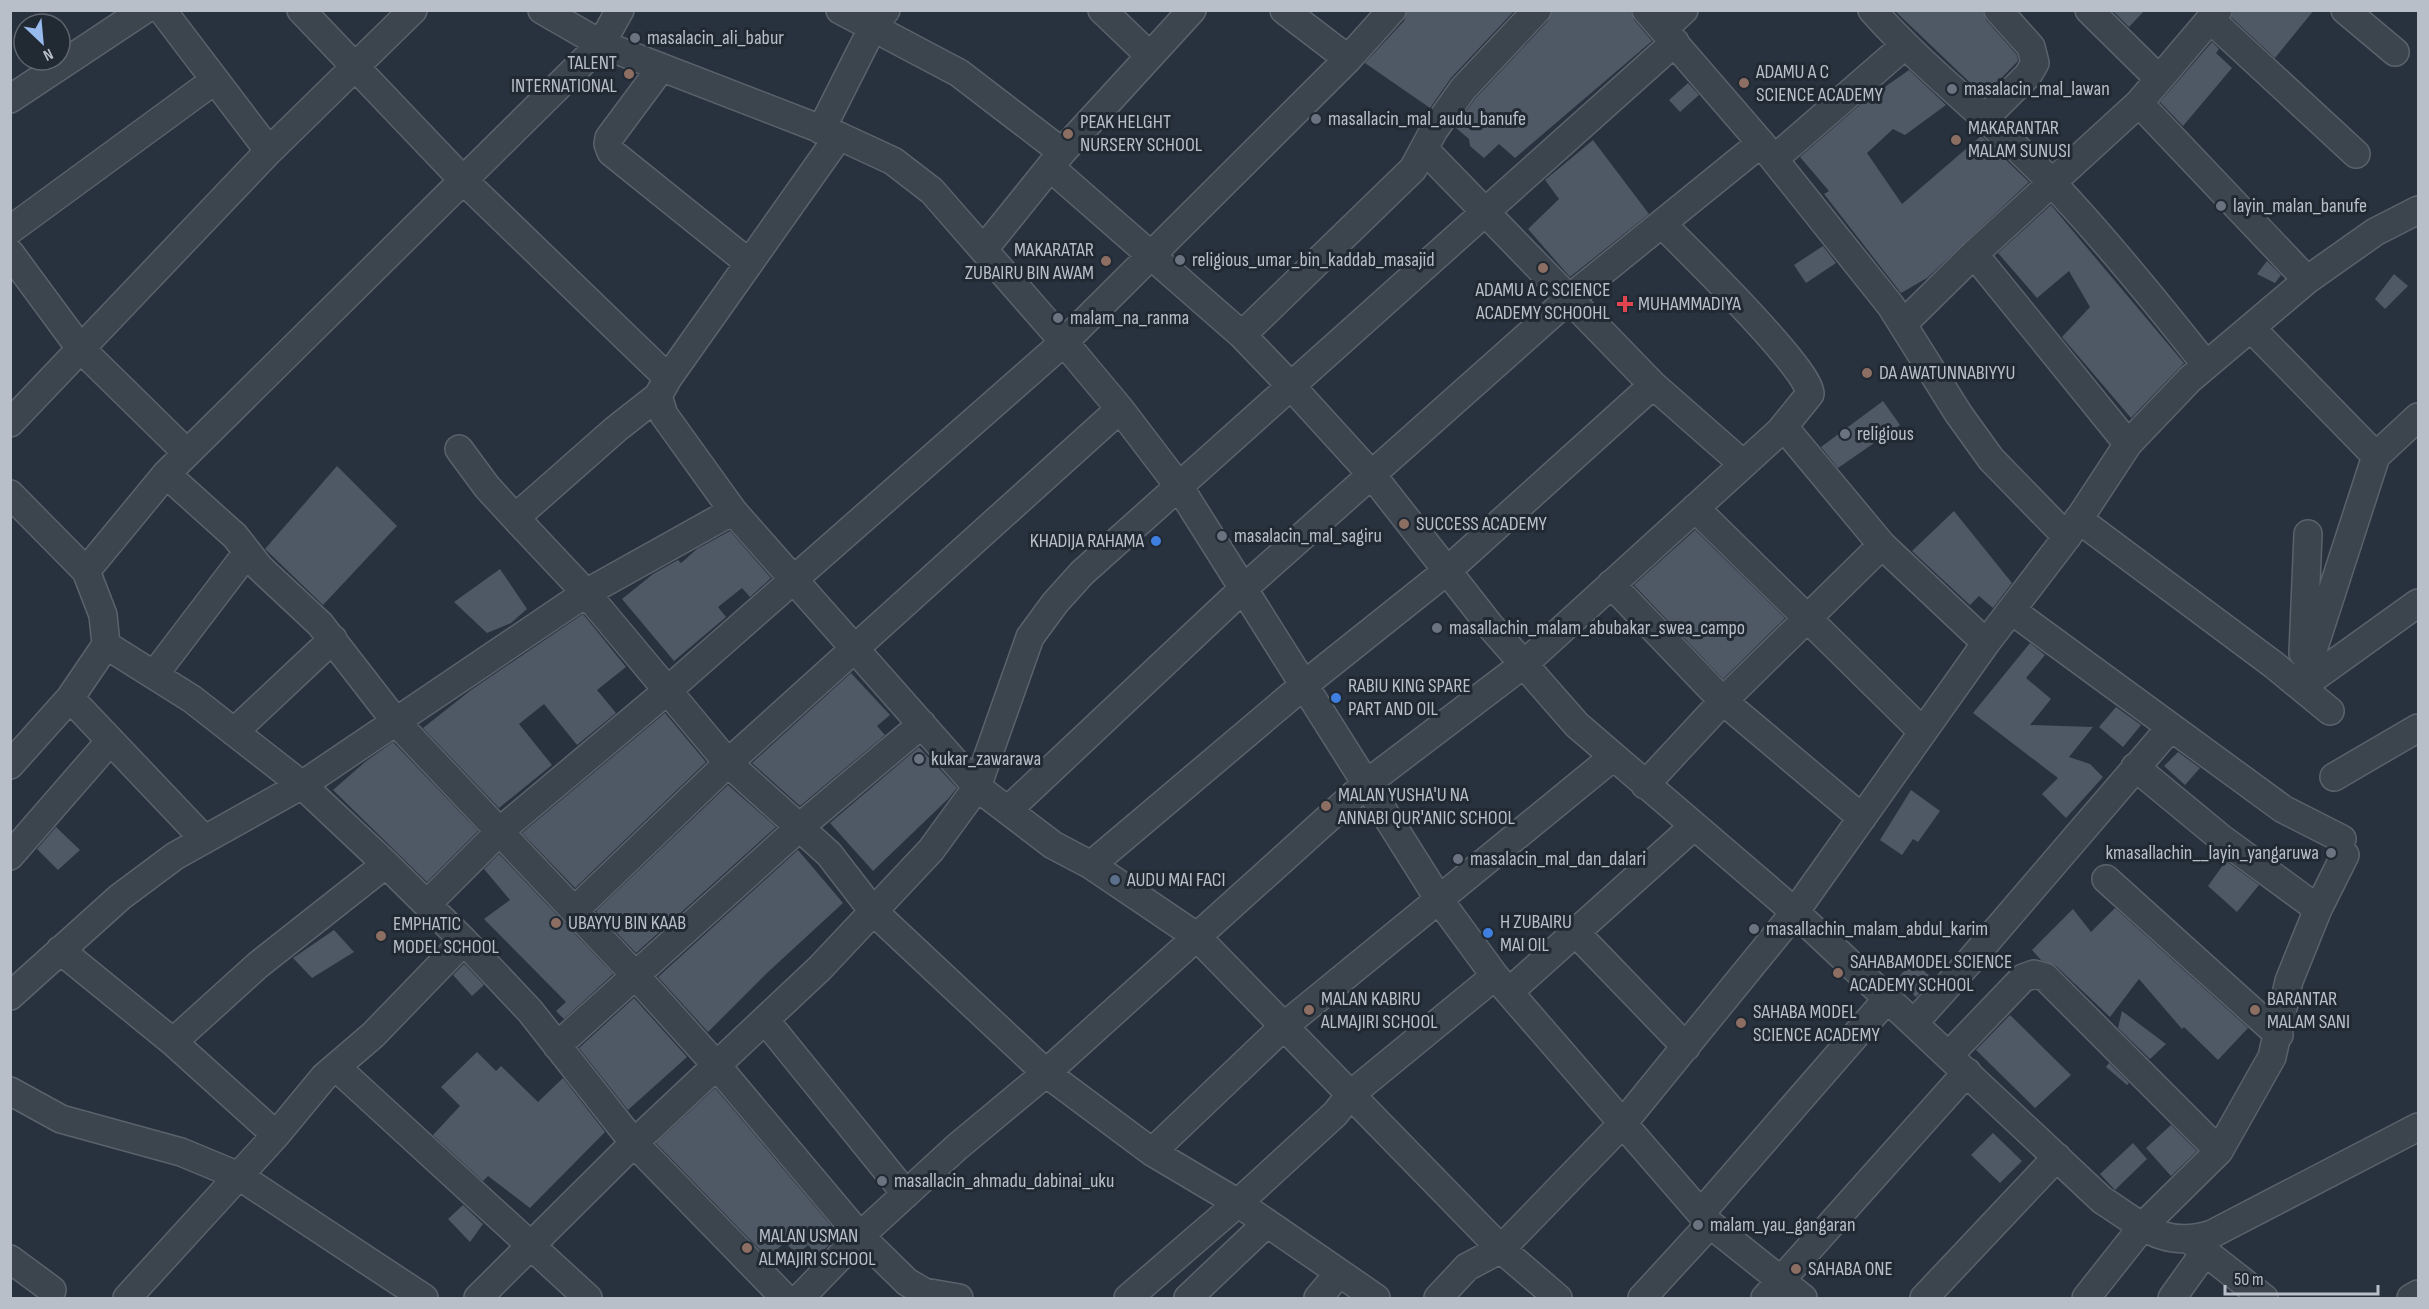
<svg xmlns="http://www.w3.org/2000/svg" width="2429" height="1309" viewBox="0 0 2429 1309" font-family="'Sofia Sans Condensed',sans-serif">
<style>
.building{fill:#4f5966}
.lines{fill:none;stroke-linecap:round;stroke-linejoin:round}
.minor-casing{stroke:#5a626c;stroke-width:30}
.minor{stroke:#3c444e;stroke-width:27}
.worship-dot{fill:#6b7280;stroke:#212933;stroke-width:2}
.education-dot{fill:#8d6e63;stroke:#212933;stroke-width:2}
.health-dot{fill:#e0444e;stroke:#212933;stroke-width:2}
.shop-dot{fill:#3f7fe0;stroke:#212933;stroke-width:2}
.service-dot{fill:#5c6f8a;stroke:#212933;stroke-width:2}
.labels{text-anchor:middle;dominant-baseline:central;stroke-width:6;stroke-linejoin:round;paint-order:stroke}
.poi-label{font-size:20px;fill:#b9bfc9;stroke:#212933;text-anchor:start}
</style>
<rect width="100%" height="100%" fill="#28323e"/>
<path class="building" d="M1407,10H1515L1451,78L1430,108L1365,63L1404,21Z
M1552,10H1631L1634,20L1652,41L1515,158L1499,144L1484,158L1470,146L1469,139L1455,127L1475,99L1548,21Z
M1894,10H1983L1986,20L2017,55L2018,61L1984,96Z
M2112,10H2145L2129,27Z
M2233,10H2314L2275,58L2231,17Z
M2212,42L2219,49L2216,53L2232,68L2183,126L2160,102Z
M1909,70L1946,105L1905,135L1893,129L1867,153L1902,204L1981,136L2029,182L1927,278L1901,293L1824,194L1829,191L1800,157L1862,103Z
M1688,83L1699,95L1680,112L1669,100Z
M1593,140L1649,214L1570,277L1528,229L1559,199L1545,180Z
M2051,205L2184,363L2131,418L2062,337L2090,307L2069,271L2037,298L1998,253Z
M1823,246L1836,263L1806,283L1794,265Z
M2267,261L2281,275L2275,283L2257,274Z
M2394,274L2408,286L2385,309L2375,299Z
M1883,401L1900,425L1838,468L1821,447Z
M337,466L397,526L323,605L265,549Z
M1954,511L2012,583L1993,608L1979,596L1970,605L1912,551Z
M1695,530L1785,618L1723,679L1634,585Z
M730,531L771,578L750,597L742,588L718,607L726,617L674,661L622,599L653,574L678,560L681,563L697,549Z
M500,569L527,609L511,623L487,633L454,602Z
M583,614L626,667L597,690L616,713L577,745L544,704L519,724L552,765L499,808L423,728L471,690Z
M2030,643L2045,655L2026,678L2051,699L2030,725L2093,727L2069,757L2090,764L2103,777L2066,818L2042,794L2058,778L1973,713Z
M851,673L890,715L877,726L885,735L800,806L752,763Z
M2116,707L2141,725L2123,747L2099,727Z
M665,713L706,762L575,888L522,833Z
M393,742L478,831L427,882L333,790L365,762Z
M919,747L957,788L948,799L873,871L830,823Z
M2178,752L2200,768L2185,785L2164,766Z
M728,785L776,827L636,953L596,911Z
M1911,790L1940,811L1918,842L1913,839L1902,855L1880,840Z
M56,827L80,850L58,870L37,849Z
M798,850L843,903L767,973L708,1032L658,977Z
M499,854L613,974L564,1019L556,1011L566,1002L484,919L510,900L484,869Z
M2226,861L2259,885L2237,912L2208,886Z
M2115,908L2248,1028L2218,1060L2184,1027L2182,1029L2139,979L2110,1017L2056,966L2041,960L2032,950L2073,909L2091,932Z
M334,930L354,952L312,978L293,958Z
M1913,961L1933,979L1916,997L1897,979Z
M464,964L484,985L472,996L453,975Z
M634,998L687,1057L628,1110L579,1048Z
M2122,1011L2166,1044L2150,1059L2118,1028Z
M2010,1015L2071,1075L2035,1108L1976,1050Z
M477,1052L496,1071L501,1066L538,1102L563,1078L605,1132L530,1208L488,1176L483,1181L433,1135L460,1106L441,1087Z
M2109,1063L2129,1083L2127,1085L2106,1067Z
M715,1088L839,1235L818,1256L808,1245L797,1255L785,1242L768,1258L656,1143Z
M2171,1125L2197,1151L2171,1176L2146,1148Z
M1993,1133L2022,1161L2000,1183L1971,1155Z
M2133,1143L2147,1159L2115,1190L2100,1174Z
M463,1205L483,1224L470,1242L448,1219Z"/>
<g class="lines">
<defs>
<path id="minor" d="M162,10L269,151
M301,10L463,180L668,378
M542,10L601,44L839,136L893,161L932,191L1064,342L1120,409L1178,485L1440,901L1495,976L1710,1224L1803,1298
M840,10L959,73L1062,152
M1102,10L1149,55
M1284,10L1348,59
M1646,10L1761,143L1891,306L1958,413L1991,459L2067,537
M1872,10C1928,73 1996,123 2053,184C2107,241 2157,303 2206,365
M2089,10L2159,79
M2345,10L2395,52
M2210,19L2356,154
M1664,29L1684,10
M661,68L609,138L608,144L611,152L749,263
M10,99L144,10
M2139,103L2307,280
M1984,119L2028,75L2035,63L2031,47L1998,10
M821,130L873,27L886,10
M839,136L668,378L658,396L664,415L733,511L977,787L1053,845L1091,865L1196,936L1501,1249L1558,1298
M1425,150L1653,385L1743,464
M1774,159L1904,46
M1051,168L1242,335L1290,385L1372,475L1492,628L1577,725L1795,912L2102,1200C2140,1224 2164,1250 2212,1234L2418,1127
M1662,224C1685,247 1812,371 1810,394L1780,431
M10,230L215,80
M984,249L1062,152L1192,10
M10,253L80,348L187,453
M1974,254L2128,444
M1903,324L1974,254L2139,103L2218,10
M2251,328L2376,456L2301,687L2418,603
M1242,335L1413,169L1434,130L1463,89L1537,10
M658,396L616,429L523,511L521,524L586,593L728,763L829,854L873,911L1046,1073L1152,1152L1238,1203L1376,1298
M10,423L269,151L413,10
M459,449L487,487L521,524
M2376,456L2418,417
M166,474L235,536L260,568L320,624L396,722L635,975L717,1066L860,1236L907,1282L924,1292L959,1298
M10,494L86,571L103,615L106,645L192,699L302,785L386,864L464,941L530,1011L634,1143L785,1298
M1695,508L1923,732
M2078,519L2274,665L2330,711
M86,571L166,474L601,44L620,10
M1611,584L1723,701L1862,818
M2011,610L2283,809L2342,839
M2303,653L2308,534
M154,675L247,553
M70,698L204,839
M234,732L333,639
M10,765L70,698L106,645
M2135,767L2221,838L2318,909
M2334,777L2418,728
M1645,785L1723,701L1882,545
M1008,810L1243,589L1571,297L1761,143
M10,856L110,741
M1091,865L1304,685L1448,570L1653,385
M2106,879L2279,1035
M427,904L500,831L668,690L1064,342L1348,59L1392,10
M575,910L728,763L1120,409
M1576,933L1686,1047
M60,950L173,1042L276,1135
M1509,992L1694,826
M10,996L120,897L175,856L302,785L586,593L733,511
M765,1020L906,1194
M1914,1023L1970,961L2170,728
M173,1042L258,965L386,864
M557,1046L801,826L922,724
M1949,1055L2023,978L2034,974L2045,977L2219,1151
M336,1067L588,1298
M10,1091L61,1119L181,1152L239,1176L424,1298
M1152,1152L1283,1027L1613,757
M1701,1213L1888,998
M2191,1241L2264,1298
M10,1259L52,1290
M127,1298L276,1135L324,1077L373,1035L464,941
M478,1298L634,1143L820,968L931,850L977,787L1030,637L1055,603L1082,573L1675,42
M800,1298L860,1236L957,1147L1046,1073L1366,784L1524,664L1780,431L1788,432L1882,545L1986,643
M1128,1298L1238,1203L1335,1114L1350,1095L1495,976
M1188,1298L1267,1223
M1318,1298L1339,1273
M1438,1298L1467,1267L1501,1249L1624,1122L1795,912L1986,643L2067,537L2128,444L2190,379L2307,280L2375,232L2418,210
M1642,1298L1710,1224
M1765,1298L1967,1072
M1924,1298L2057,1157
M2086,1298L2143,1226L2219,1151L2272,1057L2289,981L2318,909L2345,855
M2172,1298L2205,1252
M2411,1298L2418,1294"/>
</defs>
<use href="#minor" class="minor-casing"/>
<use href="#minor" class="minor"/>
</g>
<g class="worship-dot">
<circle cx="635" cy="38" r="6"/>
<circle cx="1952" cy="89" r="6"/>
<circle cx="1316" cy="119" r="6"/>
<circle cx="2221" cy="206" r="6"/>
<circle cx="1180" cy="260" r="6"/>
<circle cx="1058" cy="318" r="6"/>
<circle cx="1845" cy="434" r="6"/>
<circle cx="1222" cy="536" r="6"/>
<circle cx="1437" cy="628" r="6"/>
<circle cx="919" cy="759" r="6"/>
<circle cx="2331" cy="853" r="6"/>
<circle cx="1458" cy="859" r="6"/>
<circle cx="1754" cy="929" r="6"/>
<circle cx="882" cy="1181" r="6"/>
<circle cx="1698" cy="1225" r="6"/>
</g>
<g class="education-dot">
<circle cx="629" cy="74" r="6"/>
<circle cx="1744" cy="83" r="6"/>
<circle cx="1068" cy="134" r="6"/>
<circle cx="1956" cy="140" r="6"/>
<circle cx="1106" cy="261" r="6"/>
<circle cx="1543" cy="268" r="6"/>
<circle cx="1867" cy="373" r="6"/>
<circle cx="1404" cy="524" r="6"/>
<circle cx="1326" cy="806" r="6"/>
<circle cx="556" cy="923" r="6"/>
<circle cx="381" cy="936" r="6"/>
<circle cx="1838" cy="973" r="6"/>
<circle cx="1309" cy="1010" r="6"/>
<circle cx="2255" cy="1010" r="6"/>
<circle cx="1741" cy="1023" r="6"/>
<circle cx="747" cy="1248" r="6"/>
<circle cx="1796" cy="1269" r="6"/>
</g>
<path class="health-dot" d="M1622 295h6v6h6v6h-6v6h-6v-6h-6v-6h6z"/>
<g class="shop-dot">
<circle cx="1156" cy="541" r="6"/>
<circle cx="1336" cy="698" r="6"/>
<circle cx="1488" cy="933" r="6"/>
</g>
<circle class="service-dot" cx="1115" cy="880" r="6"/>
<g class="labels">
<g class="poi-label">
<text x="647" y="38">masalacin_ali_babur</text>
<text x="617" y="63" text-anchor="end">TALENT<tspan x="617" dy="23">INTERNATIONAL</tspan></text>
<text x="1756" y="72">ADAMU A C<tspan x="1756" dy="23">SCIENCE ACADEMY</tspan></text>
<text x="1964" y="89">masalacin_mal_lawan</text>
<text x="1328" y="119">masallacin_mal_audu_banufe</text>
<text x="1080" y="122">PEAK HELGHT<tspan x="1080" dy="23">NURSERY SCHOOL</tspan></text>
<text x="1968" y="128">MAKARANTAR<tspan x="1968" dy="23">MALAM SUNUSI</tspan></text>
<text x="2233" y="206">layin_malan_banufe</text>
<text x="1094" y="250" text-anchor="end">MAKARATAR<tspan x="1094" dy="23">ZUBAIRU BIN AWAM</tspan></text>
<text x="1192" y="260">religious_umar_bin_kaddab_masajid</text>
<text x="1543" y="290" text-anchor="middle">ADAMU A C SCIENCE<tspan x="1543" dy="23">ACADEMY SCHOOHL</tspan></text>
<text x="1638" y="304">MUHAMMADIYA</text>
<text x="1070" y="318">malam_na_ranma</text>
<text x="1879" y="373">DA AWATUNNABIYYU</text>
<text x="1857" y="434">religious</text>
<text x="1416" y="524">SUCCESS ACADEMY</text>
<text x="1234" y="536">masalacin_mal_sagiru</text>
<text x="1144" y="541" text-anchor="end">KHADIJA RAHAMA</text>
<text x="1449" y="628">masallachin_malam_abubakar_swea_campo</text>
<text x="1348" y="686">RABIU KING SPARE<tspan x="1348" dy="23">PART AND OIL</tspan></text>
<text x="931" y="759">kukar_zawarawa</text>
<text x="1338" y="795">MALAN YUSHA'U NA<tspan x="1338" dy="23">ANNABI QUR'ANIC SCHOOL</tspan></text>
<text x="2319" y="853" text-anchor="end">kmasallachin__layin_yangaruwa</text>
<text x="1470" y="859">masalacin_mal_dan_dalari</text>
<text x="1127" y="880">AUDU MAI FACI</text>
<text x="1500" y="922">H ZUBAIRU<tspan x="1500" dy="23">MAI OIL</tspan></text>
<text x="568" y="923">UBAYYU BIN KAAB</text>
<text x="393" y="924">EMPHATIC<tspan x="393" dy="23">MODEL SCHOOL</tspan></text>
<text x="1766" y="929">masallachin_malam_abdul_karim</text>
<text x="1850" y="962">SAHABAMODEL SCIENCE<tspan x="1850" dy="23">ACADEMY SCHOOL</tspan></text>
<text x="1321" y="999">MALAN KABIRU<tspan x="1321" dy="23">ALMAJIRI SCHOOL</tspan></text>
<text x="2267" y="999">BARANTAR<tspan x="2267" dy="23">MALAM SANI</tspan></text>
<text x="1753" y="1012">SAHABA MODEL<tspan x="1753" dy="23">SCIENCE ACADEMY</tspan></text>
<text x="894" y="1181">masallacin_ahmadu_dabinai_uku</text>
<text x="1710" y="1225">malam_yau_gangaran</text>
<text x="759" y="1236">MALAN USMAN<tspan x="759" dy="23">ALMAJIRI SCHOOL</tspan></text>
<text x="1808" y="1269">SAHABA ONE</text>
</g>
</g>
<rect width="2429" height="1309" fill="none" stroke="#b9bfc9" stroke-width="24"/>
<g transform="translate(42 42) rotate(154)"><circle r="28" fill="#212933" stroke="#5e656f" stroke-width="1.5"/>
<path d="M0-4.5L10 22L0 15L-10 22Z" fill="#99baed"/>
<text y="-9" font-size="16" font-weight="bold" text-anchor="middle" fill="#b9bfc9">N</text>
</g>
<path d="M2225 1285v9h153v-9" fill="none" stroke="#b9bfc9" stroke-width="3"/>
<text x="2234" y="1285" font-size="18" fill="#b9bfc9" stroke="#212933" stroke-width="4.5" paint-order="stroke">50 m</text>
</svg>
